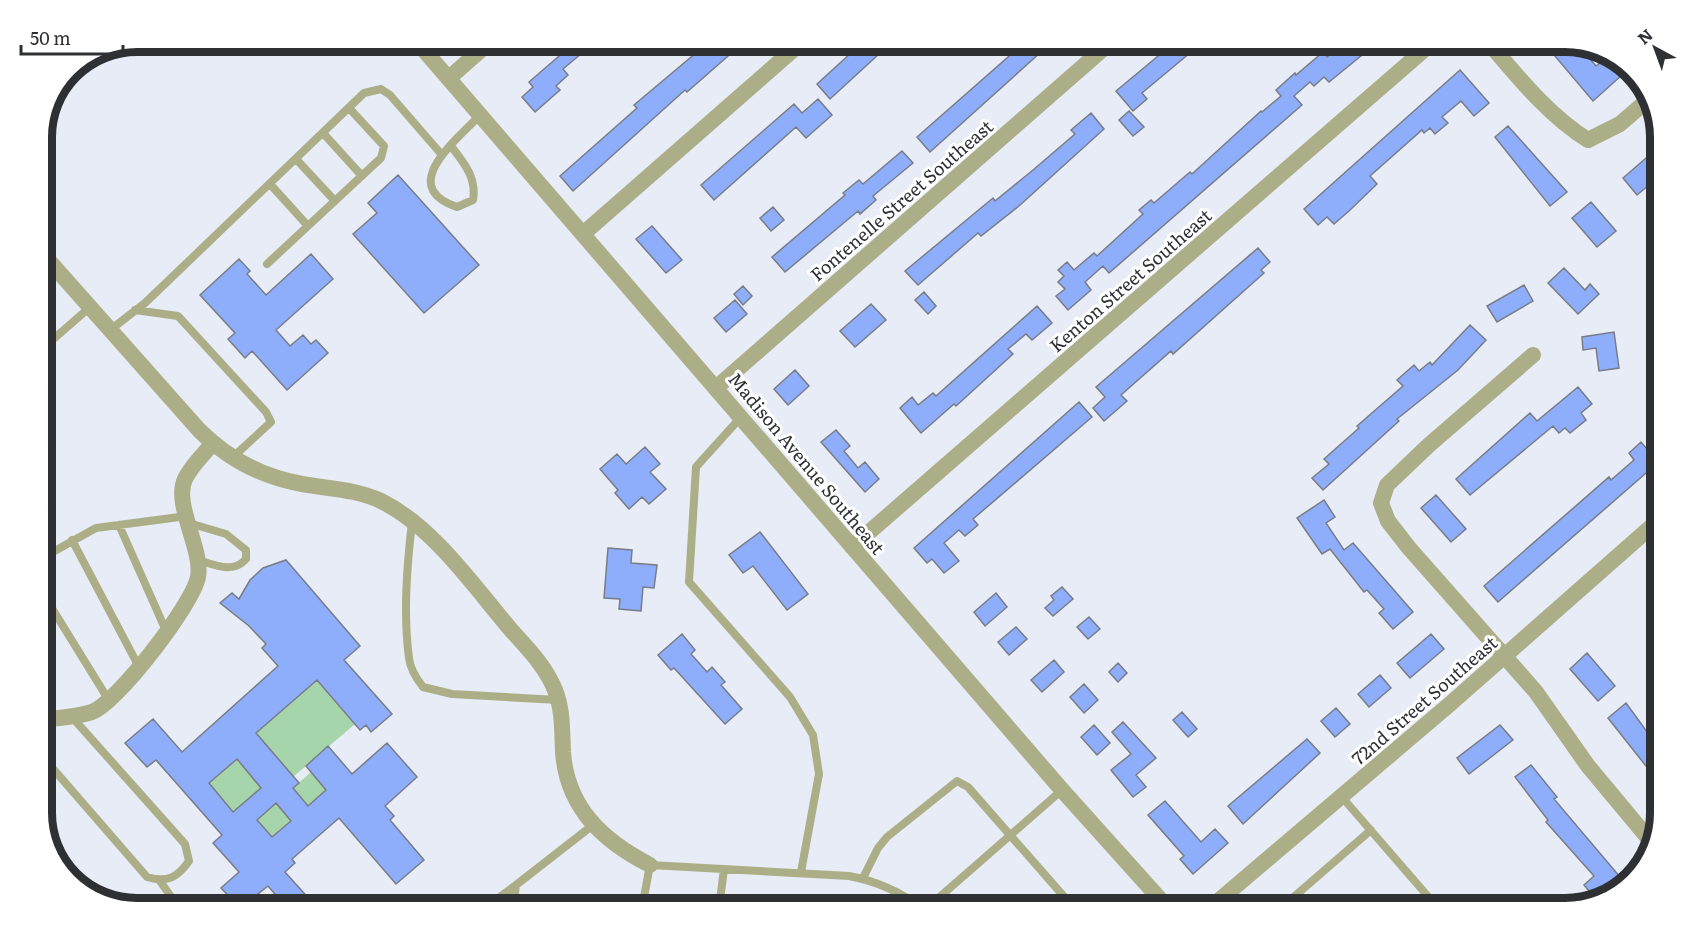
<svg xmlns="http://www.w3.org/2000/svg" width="1703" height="950" viewBox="0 0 1703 950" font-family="Literata,serif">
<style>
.green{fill:#a7d5ab}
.building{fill:#8eaefc;stroke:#787c86;stroke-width:1.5;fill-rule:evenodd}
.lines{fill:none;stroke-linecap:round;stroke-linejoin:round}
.lane{stroke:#acae87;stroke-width:8}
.street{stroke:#acae87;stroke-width:16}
.labels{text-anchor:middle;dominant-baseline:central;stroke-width:6;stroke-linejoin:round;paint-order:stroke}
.street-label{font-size:18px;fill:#2e3034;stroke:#fff}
.rim{fill:none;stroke:#2e3034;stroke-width:8}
</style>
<rect width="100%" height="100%" fill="#e7ecf6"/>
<path class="green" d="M317,680L355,724L293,777L256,733Z
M237,759L261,788L233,812L209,783Z
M311,772L326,790L308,806L293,788Z
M276,803L291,821L272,837L257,820Z"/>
<path class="building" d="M559,42H595L563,69L568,75L556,86L560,90L535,112L522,97L533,87L529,82L566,50Z
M709,42H744L687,92L685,90L573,191L560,176L637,108L634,105Z
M863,42H892L830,99L817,84Z
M1025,42H1052L930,152L917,137Z
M1175,42H1203L1142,93L1147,99L1133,111L1116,91Z
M1345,42H1378L1329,82L1324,77L1314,86L1310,82L1294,96L1302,105L1109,273L1103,266L1085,282L1091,290L1068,310L1056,296L1065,289L1058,282L1064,276L1058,270L1067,262L1074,270L1094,253L1097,256L1143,214L1139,210L1151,200L1154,203L1190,172L1192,174L1261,111L1262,112L1281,96L1276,90L1295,73L1296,75L1323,52L1327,57Z
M1543,42L1578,45L1596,66L1607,57L1622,75L1593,101Z
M1460,70L1489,103L1474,116L1461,101L1442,117L1448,123L1435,134L1430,128L1424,133L1422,130L1370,176L1377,184L1349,211L1334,224L1327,217L1318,225L1304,209Z
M818,99L832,115L806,138L796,127L714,200L701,185L794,104L802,113Z
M1129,111L1144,127L1133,136L1119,120Z
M1091,113L1104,129L1019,206L981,236L978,233L918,285L905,271L993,198L995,201L1033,170L1075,134L1071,130Z
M1508,126L1567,192L1550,206L1495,137Z
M902,151L913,163L873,196L876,200L860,214L858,211L785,272L772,257L845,195L843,193L859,180L863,184Z
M1653,152L1661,160V175L1637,195L1623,178Z
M398,175L479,265L424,313L353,234L377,213L368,203Z
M1591,202L1616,231L1597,247L1572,218Z
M773,207L784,220L771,231L760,218Z
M652,226L682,260L666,273L636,239Z
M1258,248L1270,262L1261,270L1264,273L1173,354L1171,351L1121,395L1127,401L1104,421L1093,408L1105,397L1096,387Z
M311,254L333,279L276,330L290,346L303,335L311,344L316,340L328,353L287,390L252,351L245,358L228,339L235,333L200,295L239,259L250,271L247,274L266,295Z
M1564,268L1585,290L1590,284L1599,294L1578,314L1548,283Z
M1524,285L1533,301L1497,322L1487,306Z
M743,286L752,296L743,305L734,294Z
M924,292L936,306L928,314L915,300Z
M735,300L747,314L726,332L714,318Z
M871,304L886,320L855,347L840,331Z
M1037,306L1052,323L1032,340L1026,334L1008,349L1013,354L956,406L954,404L921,433L900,408L912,397L918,405L933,393L936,396Z
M1470,325L1486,340L1458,370L1397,419L1399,421L1323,490L1312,478L1329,464L1324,459L1359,428L1357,426L1403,386L1397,380L1414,365L1419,371L1430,362L1432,365Z
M1614,332L1619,368L1599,371L1596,348L1583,350L1582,337Z
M795,370L809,386L788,405L774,389Z
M1578,387L1592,404L1581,413L1586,420L1570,433L1565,428L1559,433L1553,426L1470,495L1456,479L1530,413L1537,421Z
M1079,402L1092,417L973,519L978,525L965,536L959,530L944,543L959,561L944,573L932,559L927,563L914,548Z
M836,430L850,446L844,451L858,468L865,462L879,479L865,492L821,442Z
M1661,437V460L1498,602L1484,586L1609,477L1611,480L1634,460L1629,453L1641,442L1647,449Z
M645,447L660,464L650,472L666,489L649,504L642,497L629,509L615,493L618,490L600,469L617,454L626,464Z
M1436,495L1466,529L1451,542L1421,508Z
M1324,500L1335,517L1326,523L1344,550L1353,543L1413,612L1393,629L1379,613L1384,609L1367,590L1364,592L1330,549L1322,554L1297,518Z
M760,532L808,594L787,610L753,566L743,573L729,555Z
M608,548L632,550L631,563L657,565L654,588L643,587L641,611L619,609L620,599L604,598Z
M286,560L360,646L344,660L392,714L371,732L366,725L360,730L317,680L256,733L299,783L293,788L308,806L326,790L306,766L328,746L352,774L387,743L417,777L385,806L394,816L390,820L424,860L396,884L339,818L292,859L295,863L285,872L311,901L303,908H287L268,886L240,908L221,888L239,872L213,843L222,835L156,760L147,767L125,743L153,719L182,752L278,666L262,648L266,644L249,626L220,603L232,593L239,599L250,580L263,568ZM237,759L261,788L233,812L209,783ZM276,803L291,821L272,837L257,820Z
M1062,587L1073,599L1053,616L1045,608L1054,600L1051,596Z
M996,593L1007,607L985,626L974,612Z
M1089,617L1100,629L1088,639L1077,627Z
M1016,627L1027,639L1009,655L998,642Z
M682,634L695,650L691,654L707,672L712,667L725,682L721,685L742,709L725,724L674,668L671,670L658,655Z
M1431,634L1444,649L1410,678L1397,663Z
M1587,653L1615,686L1598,701L1570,669Z
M1054,660L1064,672L1042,692L1031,680Z
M1118,663L1127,673L1118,682L1109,672Z
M1380,675L1391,688L1369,707L1358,694Z
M1084,684L1098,700L1084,713L1070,697Z
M1626,703L1661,751V785L1608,718Z
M1336,708L1350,724L1335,737L1321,721Z
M1182,712L1197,729L1188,737L1173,720Z
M1123,722L1156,758L1136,775L1146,787L1133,797L1111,770L1131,754L1112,732Z
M1094,725L1110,743L1097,755L1081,737Z
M1500,725L1513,740L1469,774L1457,758Z
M1307,739L1320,753L1243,824L1228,806Z
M1531,765L1557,797L1554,799L1620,877L1596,899L1584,885L1594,876L1546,822L1548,820L1515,777Z
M1165,801L1201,842L1215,829L1228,843L1193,874L1180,859L1184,856L1148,815Z
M806,895L839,906L838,908H802Z"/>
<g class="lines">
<path class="lane" d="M323,133L362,176
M451,146C464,163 477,178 473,200L457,207C396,186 457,140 481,114
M296,159L335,201
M270,184L308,226
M267,264L381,158L384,146L349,108
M135,310L178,316L266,412L271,422L233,457
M110,330L145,303L364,93L381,89L390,95L442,155
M42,349L89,308
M741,417L696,467L689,582L790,697L813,735L819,774L801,872
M412,522C407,566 403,614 409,658C410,669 416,678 423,687L452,694L558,700
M189,523L226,534L246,550V559C233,574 215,565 198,560
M119,525L167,633
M72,540L139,667
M42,558L96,528L187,516
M42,592L108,699
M42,756L147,877C167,883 177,878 189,861L185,844L71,716
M1341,796L1438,908
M863,878L878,848L887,837L957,781L968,787L1074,908
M160,881L179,908
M485,908L516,885
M513,908L516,885L593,825
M642,908L650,865L849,876C872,880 903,892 920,908
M719,908L724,869
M927,908L1062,790
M1281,908L1371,830"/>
<path class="street" d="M417,42L1062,790L1168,908
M1488,42C1518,77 1549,116 1588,140L1620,124L1650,98
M449,78L490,42
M584,233L802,42
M42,253L199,430C227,458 262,477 302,484C329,489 356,489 381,501C434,527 475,588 512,631C528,649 546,667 555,690C563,710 562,731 563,752C567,808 603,841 650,865
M1533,355L1429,445L1387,485L1381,503L1388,521L1409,548L1536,692L1588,766L1653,844
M717,387L1111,42
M852,547L1433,42
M42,720C58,718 76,717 92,712C117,703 193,604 198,577C203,549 173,504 185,479C191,466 203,455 213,443
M1210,908L1450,704L1661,518"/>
</g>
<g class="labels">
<g class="street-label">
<text transform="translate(901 200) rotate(-41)">Fontenelle Street Southeast</text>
<text transform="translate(1130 280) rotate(-41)">Kenton Street Southeast</text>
<text transform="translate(807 463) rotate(50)">Madison Avenue Southeast</text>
<text transform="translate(1424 700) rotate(-41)">72nd Street Southeast</text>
</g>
</g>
<path d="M0 0H1703V950H0ZM137 52H1565A85 85 0 0 1 1650 137V813A85 85 0 0 1 1565 898H137A85 85 0 0 1 52 813V137A85 85 0 0 1 137 52Z" fill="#fff" fill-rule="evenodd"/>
<path class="rim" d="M137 52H1565A85 85 0 0 1 1650 137V813A85 85 0 0 1 1565 898H137A85 85 0 0 1 52 813V137A85 85 0 0 1 137 52Z"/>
<g transform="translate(1655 48) rotate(319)" stroke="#ffffff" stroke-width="4.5" paint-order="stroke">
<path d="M0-4.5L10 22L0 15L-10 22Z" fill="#2e3034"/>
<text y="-9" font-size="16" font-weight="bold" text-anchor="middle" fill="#2e3034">N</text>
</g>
<path d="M21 45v9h102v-9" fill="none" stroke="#2e3034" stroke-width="3"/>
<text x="30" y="45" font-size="18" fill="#2e3034" stroke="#ffffff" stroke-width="4.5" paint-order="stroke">50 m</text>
</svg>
